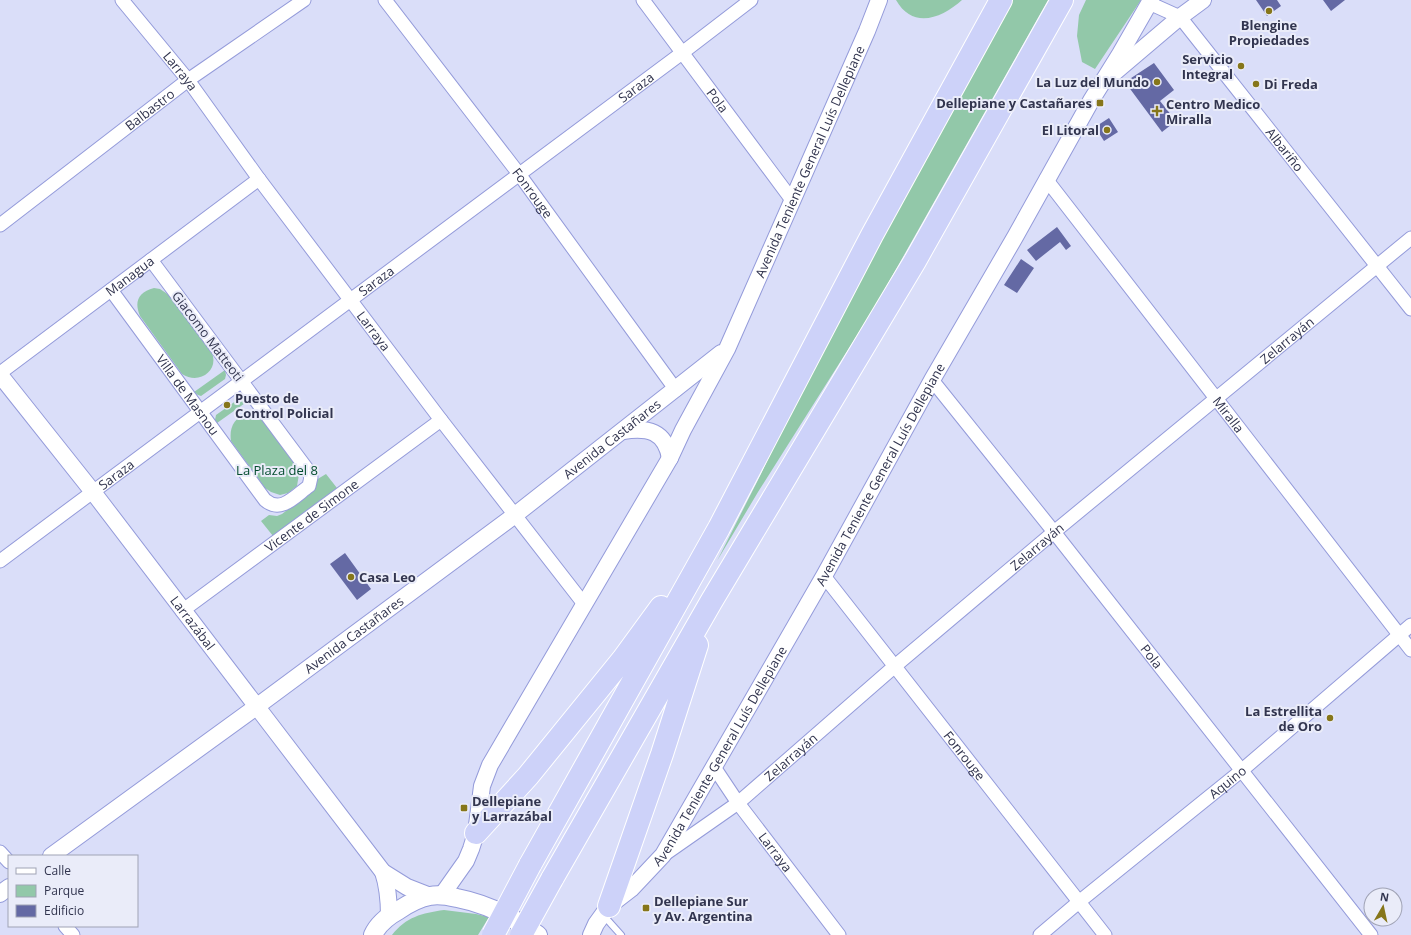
<svg xmlns="http://www.w3.org/2000/svg" width="1411" height="935" viewBox="0 0 1411 935" font-family="'Open Sans',sans-serif">
<style>
.green{fill:#92c8a9}
.building{fill:#6469a4}
.lines{fill:none;stroke-linecap:round;stroke-linejoin:round}
.service-casing{stroke:#949bda;stroke-width:8}
.minor-casing{stroke:#949bda;stroke-width:15}
.tertiary-casing{stroke:#949bda;stroke-width:18}
.secondary-casing{stroke:#949bda;stroke-width:20}
.motorway-casing{stroke:#fff;stroke-width:24}
.service{stroke:#fff;stroke-width:6}
.minor{stroke:#fff;stroke-width:13}
.tertiary{stroke:#fff;stroke-width:16}
.secondary{stroke:#fff;stroke-width:18}
.motorway{stroke:#cdd2f9;stroke-width:22}
.motorway-bridge-casing{stroke:#fff;stroke-width:24;stroke-linecap:butt}
.motorway-bridge{stroke:#cdd2f9;stroke-width:22}
.poi-dot{fill:#86761a;stroke:#eaecf9;stroke-width:1.5}
.labels{text-anchor:middle;dominant-baseline:central;stroke-width:4;stroke-linejoin:round;paint-order:stroke}
.poi-label{font-size:13px;font-weight:bold;fill:#32354f;stroke:#eaecf9;text-anchor:start}
.street-label{font-size:13px;fill:#32354f;stroke:#eaecf9}
.park-label{font-size:13px;fill:#044d2f;stroke:#eaecf9}
</style>
<rect width="100%" height="100%" fill="#dadef9"/>
<path class="green" d="M896,0H962C942,18 913,30 896,0Z
M1011,0H1048L873,310L758,492L717,561L760,476L807,377Z
M1086,0H1141L1095,69L1082,62L1077,36L1079,15Z
M154,288L160,289L169,295C179,309 190,323 201,337C204,342 210,347 212,353C219,371 199,385 182,374L140,316C134,302 138,292 154,288Z
M225,370L226,375L225,379L201,396L198,395L194,392Z
M240,398H243L248,401L217,423L215,420L216,415Z
M248,413L255,414L262,418L299,468V474L297,486L288,493L280,495L271,492L265,488L231,441C229,428 234,417 248,413Z
M326,474L337,488L273,536L261,521L269,515L277,516L282,514L312,491L316,480Z
M444,910L476,914L489,917L478,935H392C406,917 422,913 444,910Z"/>
<path class="building" d="M1256,0H1277L1281,6L1267,16Z
M1323,0H1345L1331,11Z
M1154,63L1174,90L1160,101L1176,121L1162,132L1125,82Z
M1109,118L1118,132L1104,141L1095,127Z
M1057,227L1071,246L1066,250L1060,242L1036,261L1027,250Z
M1021,259L1034,268L1017,293L1004,285Z
M345,553L371,589L357,600L330,564Z"/>
<g class="lines">
<defs>
<path id="service" d="M604,916L621,935"/>
<g id="minor">
<path id="s1" d="M122,0L188,80L259,179L441,420L584,604"/>
<path id="s2" d="M385,0L519,174L676,390"/>
<path id="s3" d="M643,0L792,200"/>
<path id="s4" d="M1149,3L1180,17L1411,309"/>
<path id="s5" d="M1046,179L1411,650"/>
<path id="s6" d="M0,225L188,80L304,0"/>
<path id="s7" d="M111,290L265,500C281,514 295,496 309,486L311,477L307,469L151,260"/>
<path id="s8" d="M0,373L259,179"/>
<path id="s9" d="M932,380L1054,532L1371,935"/>
<path id="s10" d="M0,561L682,53L751,0"/>
<path id="s11" d="M824,576L1105,935"/>
<path id="s12" d="M182,611L441,420"/>
<path id="s13" d="M714,767L738,803L839,935"/>
<path d="M0,852L9,862"/>
<path id="s14" d="M665,854L738,803L895,666L1054,532L1411,238"/>
<path d="M65,926L73,935"/>
<path id="s15" d="M1040,935L1080,901L1241,771L1411,625"/>
</g>
<g id="tertiary">
<path d="M1114,73L1180,17L1203,0"/>
<path id="s16" d="M0,375L93,492L383,872L407,887L430,896"/>
<path d="M623,431C648,427 665,431 670,458"/>
<path id="s17" d="M51,856L256,707L515,515L721,353"/>
<path d="M383,872C388,887 389,900 389,916"/>
<path d="M0,894L9,887"/>
<path id="s18" d="M442,895L466,861L471,849L476,833L482,786L490,765L670,458L683,430L727,349L867,31L879,0"/>
<path id="s19" d="M591,935L596,924L609,906L631,889L663,855L824,576L932,380L1015,237L1092,99L1120,54L1151,0"/>
</g>
<path id="secondary" d="M373,935C378,924 388,916 399,910C408,904 419,898 430,896C439,894 448,896 457,898C488,904 513,917 538,935"/>
<path id="motorway" d="M476,833L528,776L623,659L661,607
M530,865L719,528L872,235L1001,0
M552,879L711,602L915,261L1062,0
M609,906L662,754L697,645"/>
</defs>
<use href="#service" class="service-casing"/>
<use href="#minor" class="minor-casing"/>
<use href="#tertiary" class="tertiary-casing"/>
<use href="#secondary" class="secondary-casing"/>
<use href="#motorway" class="motorway-casing"/>
<use href="#service" class="service"/>
<use href="#minor" class="minor"/>
<use href="#tertiary" class="tertiary"/>
<use href="#secondary" class="secondary"/>
<use href="#motorway" class="motorway"/>
<defs>
<path id="motorway-bridge" d="M493,935L530,865
M521,935L552,879"/>
</defs>
<use href="#motorway-bridge" class="motorway-bridge-casing"/>
<use href="#motorway-bridge" class="motorway-bridge"/>
</g>
<g class="poi-dot">
<circle cx="1269" cy="11" r="4"/>
<circle cx="1241" cy="66" r="4"/>
<circle cx="1157" cy="82" r="4"/>
<circle cx="1256" cy="84" r="4"/>
<rect x="1096" y="99" width="8" height="8" rx="2"/>
<path d="M1155 105h4v4h4v4h-4v4h-4v-4h-4v-4h4z"/>
<circle cx="1107" cy="130" r="4"/>
<circle cx="227" cy="405" r="4"/>
<circle cx="351" cy="577" r="4"/>
<circle cx="1330" cy="718" r="4"/>
<rect x="460" y="804" width="8" height="8" rx="2"/>
<rect x="642" y="904" width="8" height="8" rx="2"/>
</g>
<g class="labels">
<g class="poi-label">
<text x="1269" y="25" text-anchor="middle">Blengine<tspan x="1269" dy="15">Propiedades</tspan></text>
<text x="1233" y="59" text-anchor="end">Servicio<tspan x="1233" dy="15">Integral</tspan></text>
<text x="1149" y="82" text-anchor="end">La Luz del Mundo</text>
<text x="1264" y="84">Di Freda</text>
<text x="1092" y="103" text-anchor="end">Dellepiane y Castañares</text>
<text x="1166" y="104">Centro Medico<tspan x="1166" dy="15">Miralla</tspan></text>
<text x="1099" y="130" text-anchor="end">El Litoral</text>
<text x="235" y="398">Puesto de<tspan x="235" dy="15">Control Policial</tspan></text>
<text x="359" y="577">Casa Leo</text>
<text x="1322" y="711" text-anchor="end">La Estrellita<tspan x="1322" dy="15">de Oro</tspan></text>
<text x="472" y="801">Dellepiane<tspan x="472" dy="15">y Larrazábal</tspan></text>
<text x="654" y="901">Dellepiane Sur<tspan x="654" dy="15">y Av. Argentina</tspan></text>
</g>
<g class="street-label">
<text stroke="none"><textPath href="#s1" startOffset="92">Larraya</textPath></text>
<text stroke="none"><textPath href="#s10" startOffset="793">Saraza</textPath></text>
<text stroke="none"><textPath href="#s3" startOffset="125">Pola</textPath></text>
<text stroke="none"><textPath href="#s6" startOffset="189">Balbastro</textPath></text>
<text stroke="none"><textPath href="#s4" startOffset="203">Albariño</textPath></text>
<text stroke="none"><textPath href="#s18" startOffset="825">Avenida Teniente General Luís Dellepiane</textPath></text>
<text stroke="none"><textPath href="#s2" startOffset="243">Fonrouge</textPath></text>
<text stroke="none"><textPath href="#s8" startOffset="162">Managua</textPath></text>
<text stroke="none"><textPath href="#s10" startOffset="469">Saraza</textPath></text>
<text stroke="none"><textPath href="#s1" startOffset="416">Larraya</textPath></text>
<text transform="translate(208 336) rotate(53)">Giacomo Matteoti</text>
<text stroke="none"><textPath href="#s14" startOffset="807">Zelarrayán</textPath></text>
<text stroke="none"><textPath href="#s7" startOffset="130">Villa de Masnou</textPath></text>
<text stroke="none"><textPath href="#s5" startOffset="298">Miralla</textPath></text>
<text stroke="none"><textPath href="#s17" startOffset="699">Avenida Castañares</textPath></text>
<text stroke="none"><textPath href="#s10" startOffset="145">Saraza</textPath></text>
<text stroke="none"><textPath href="#s19" startOffset="547">Avenida Teniente General Luís Dellepiane</textPath></text>
<text stroke="none"><textPath href="#s12" startOffset="161">Vicente de Simone</textPath></text>
<text stroke="none"><textPath href="#s14" startOffset="483">Zelarrayán</textPath></text>
<text stroke="none"><textPath href="#s16" startOffset="314">Larrazábal</textPath></text>
<text stroke="none"><textPath href="#s17" startOffset="375">Avenida Castañares</textPath></text>
<text stroke="none"><textPath href="#s9" startOffset="353">Pola</textPath></text>
<text stroke="none"><textPath href="#s19" startOffset="223">Avenida Teniente General Luís Dellepiane</textPath></text>
<text stroke="none"><textPath href="#s11" startOffset="228">Fonrouge</textPath></text>
<text stroke="none"><textPath href="#s14" startOffset="159">Zelarrayán</textPath></text>
<text stroke="none"><textPath href="#s15" startOffset="242">Aquino</textPath></text>
<text stroke="none"><textPath href="#s13" startOffset="105">Larraya</textPath></text>
</g>
<g class="park-label">
<text x="277" y="470">La Plaza del 8</text>
</g>
</g>
<rect x="8" y="855" width="130" height="72" fill="#eaecf9" stroke="#a0a3b5"/>
<rect x="16" y="868" width="20" height="6" fill="#ffffff" stroke="#a0a3b5"/>
<text x="44" y="875" font-size="12" fill="#32354f">Calle</text>
<rect x="16" y="885" width="20" height="12" fill="#92c8a9" stroke="#a0a3b5"/>
<text x="44" y="895" font-size="12" fill="#32354f">Parque</text>
<rect x="16" y="905" width="20" height="12" fill="#6469a4" stroke="#a0a3b5"/>
<text x="44" y="915" font-size="12" fill="#32354f">Edificio</text>
<g transform="translate(1383 907) rotate(9)"><circle r="19" fill="#eaecf9" stroke="#a0a3b5"/>
<path d="M0-3L7 15L0 10L-7 15Z" fill="#86761a"/>
<text y="-6" font-size="11" font-weight="bold" text-anchor="middle" fill="#32354f">N</text>
</g>
</svg>
